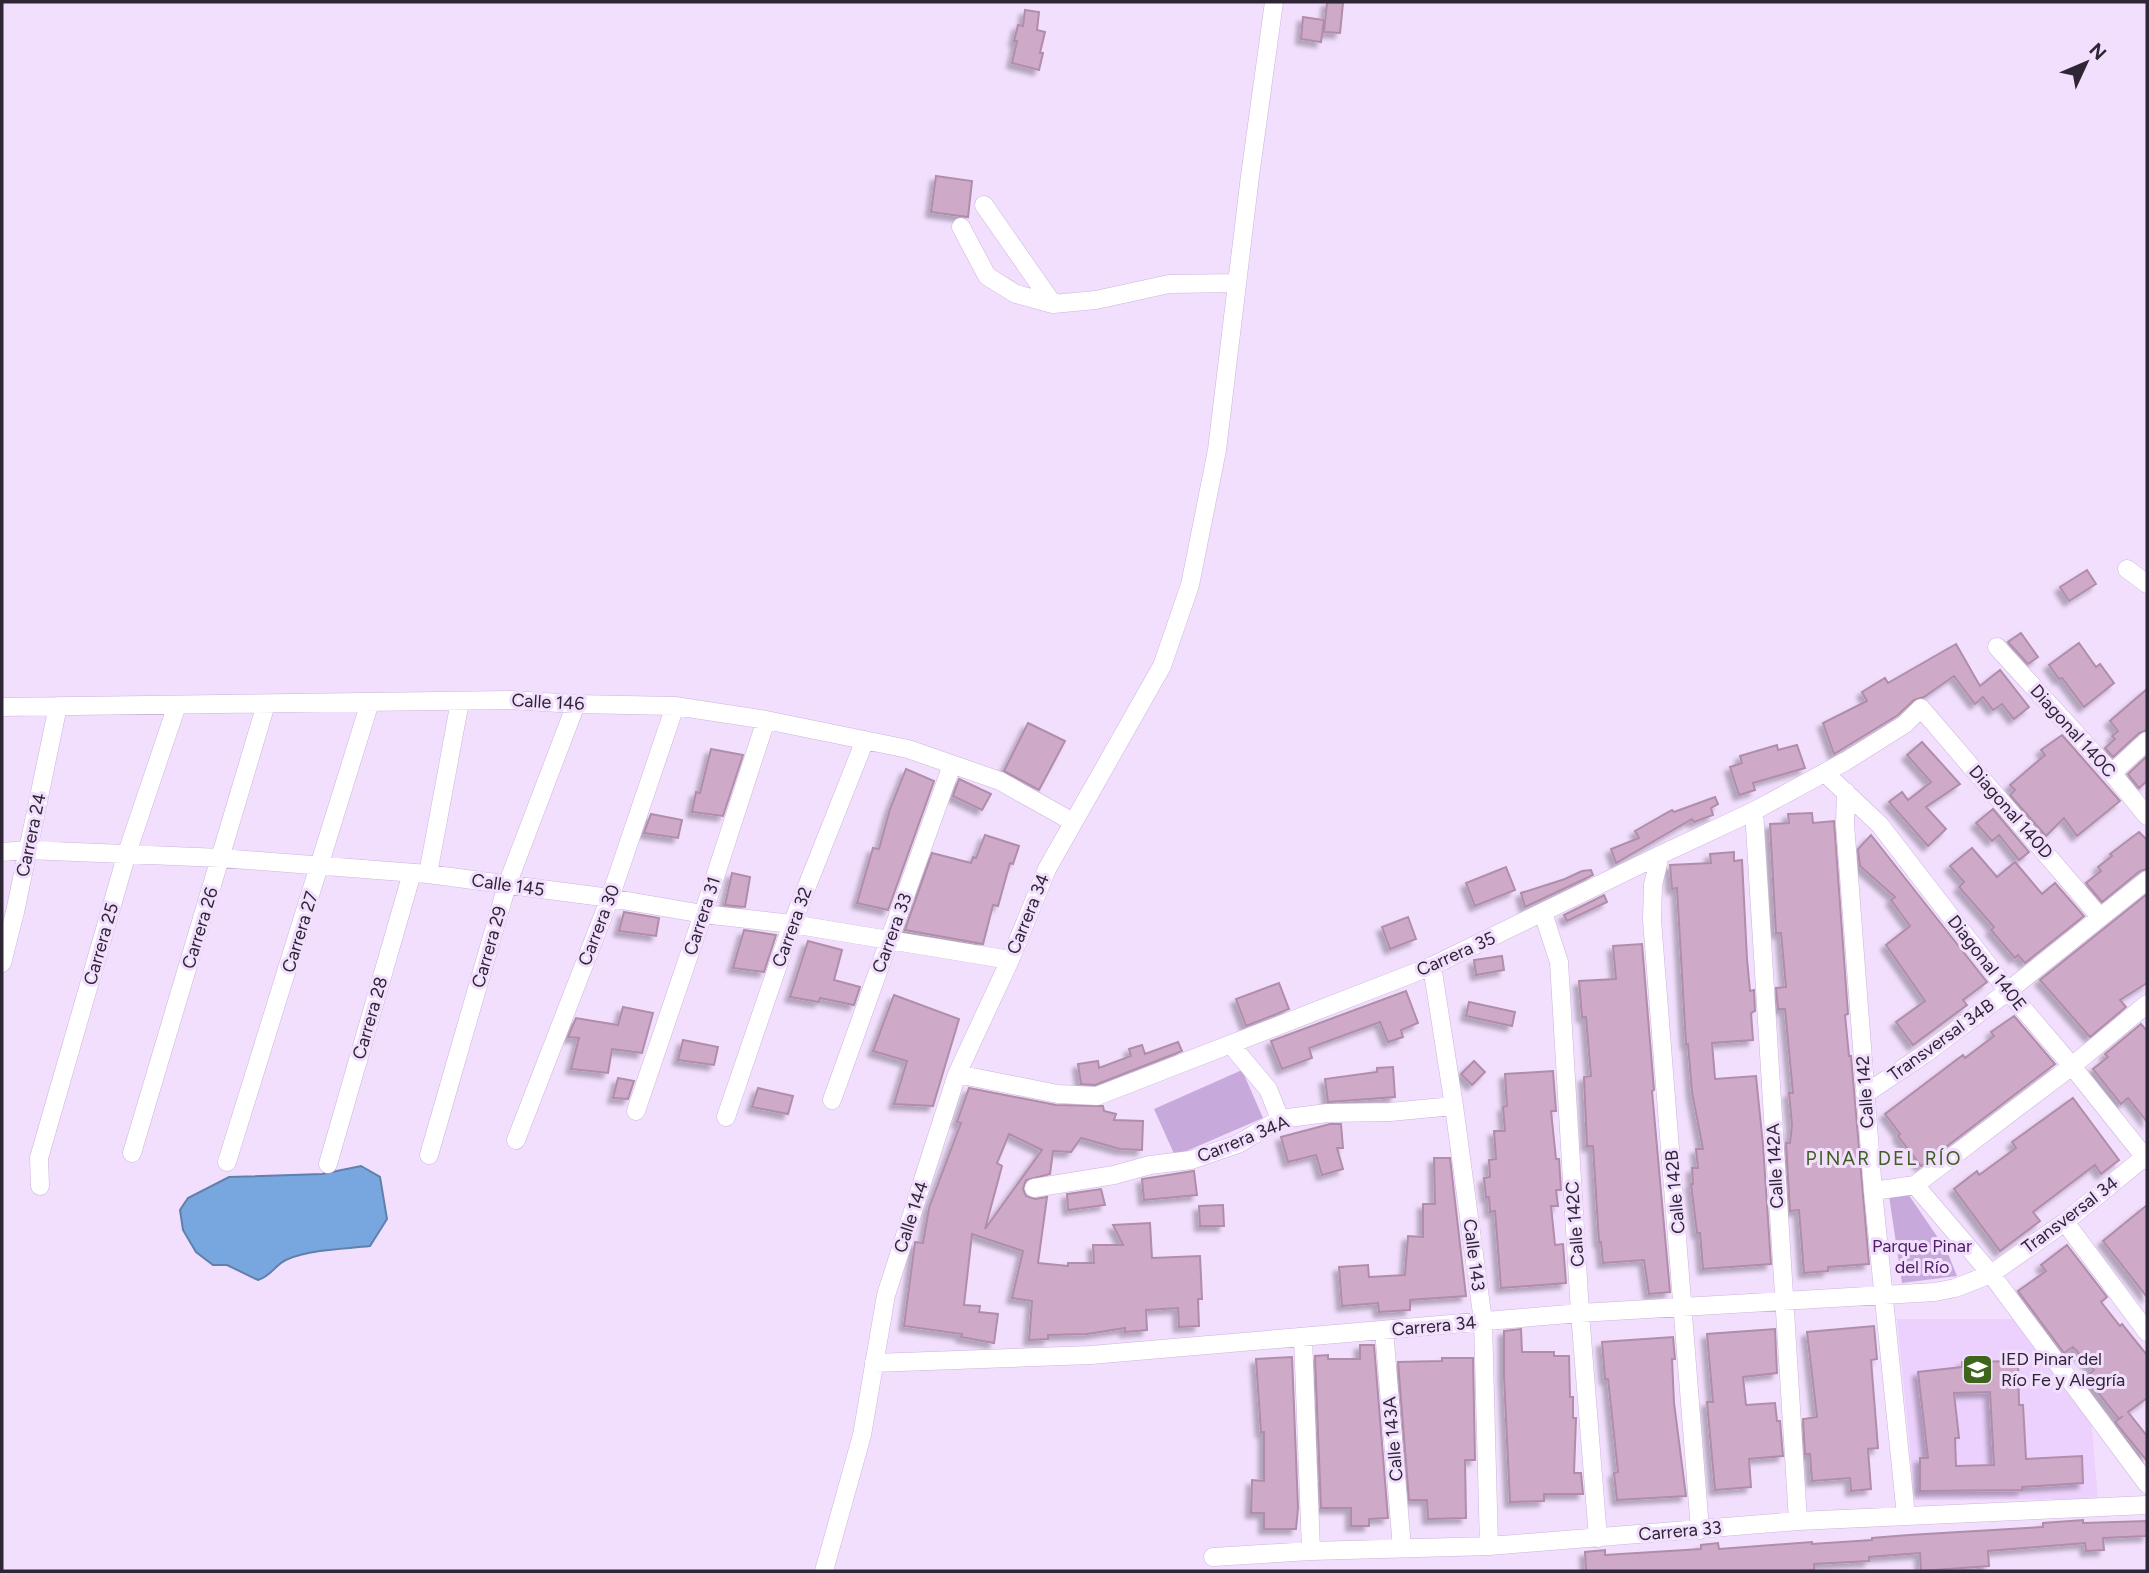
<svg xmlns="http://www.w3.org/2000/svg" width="2149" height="1573" viewBox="0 0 2149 1573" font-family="Figtree,sans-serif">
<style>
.built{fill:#ecd0fd}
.green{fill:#c8a9db}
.water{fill:#77a7de;stroke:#6180ab;stroke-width:2}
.building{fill:#ceaac8;stroke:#b08daa;stroke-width:2;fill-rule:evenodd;filter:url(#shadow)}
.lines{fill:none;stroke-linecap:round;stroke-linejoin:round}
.minor-casing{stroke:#ccb4da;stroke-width:19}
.minor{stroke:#fff;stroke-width:18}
.labels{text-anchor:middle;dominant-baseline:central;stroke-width:6;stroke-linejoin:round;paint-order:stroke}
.street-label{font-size:18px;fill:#2f2635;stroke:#f2dffe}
.park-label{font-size:18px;fill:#502068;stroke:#f2dffe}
.poi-label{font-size:18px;fill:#2f2635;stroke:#f2dffe;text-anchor:start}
.neighbourhood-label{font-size:19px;letter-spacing:2px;fill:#3d5e1e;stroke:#f2dffe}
</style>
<defs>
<filter id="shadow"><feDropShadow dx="-5" dy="5" stdDeviation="2" flood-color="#0004"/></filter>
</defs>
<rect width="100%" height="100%" fill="#f2dffe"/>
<path class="built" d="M1897,1319H2017L2091,1418L2098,1499L1915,1500Z"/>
<path class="green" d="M1242,1070L1263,1118L1175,1156L1154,1109Z
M1906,1191L1947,1251L1957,1276L1902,1283L1889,1196Z"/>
<path class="water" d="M361,1166L380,1177L387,1219L370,1246C345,1249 313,1249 288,1259C275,1264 273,1275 258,1280L227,1265H213L196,1252L183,1230L180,1210L188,1198L229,1177L322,1174Z"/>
<path class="building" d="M1327,2L1343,3L1340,33L1324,32Z
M1025,10L1039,12L1037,30L1045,32L1040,53H1043L1039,70L1012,63L1017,41H1014L1018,25L1023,26Z
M1303,17L1324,20L1321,42L1301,39Z
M936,176L972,181L968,217L931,212Z
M2087,570L2096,584L2069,601L2060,587Z
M2021,633L2038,657L2028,664L2008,642Z
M2079,643L2096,667L2100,664L2114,683L2084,707L2062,678L2059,679L2049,665Z
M1956,644L1980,686L2000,670L2029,707L2014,719L2002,704L1993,710L1983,697L1975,704L1954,676L1924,697L1914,700L1898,715L1834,754L1823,723L1867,701L1862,692L1885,678L1888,683Z
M2147,689V730L2139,733L2113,757L2105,748L2115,739L2112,736L2118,731L2110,721Z
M1028,723L1065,741L1039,790L1004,771Z
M2062,735L2120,801L2077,836L2064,818L2046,836L2010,795L2015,790L2010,785L2045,755L2041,750Z
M1922,742L1960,784L1926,807L1946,829L1928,846L1889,802L1902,792L1908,800L1931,782L1907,755Z
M1777,745L1778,750L1797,745L1805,768L1753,783L1755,790L1739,795L1730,767L1742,763L1740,756Z
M711,749L743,755L723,816L692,812L696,792L700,793Z
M2147,756V781L2139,788L2128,774Z
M906,769L934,781L888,910L857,903L873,848L879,849L890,809Z
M959,779L991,794L982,810L953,796Z
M1715,797L1718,804L1711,808L1713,815L1694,822L1692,819L1616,863L1611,849L1639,838L1635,831L1672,810L1674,812Z
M1993,809L2029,852L2019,860L1999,835L1992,841L1976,823Z
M1812,813L1813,823L1834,821L1848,1014L1845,1015L1849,1056H1851L1869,1264L1828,1267V1271L1804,1273L1799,1210L1790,1211L1786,1143H1790L1792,1125L1789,1093H1793L1785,1009H1778L1776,988L1786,987L1781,933H1776L1770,824L1789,823L1788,814Z
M651,814L682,820L678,838L644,833Z
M2139,832L2147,840V869L2140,871L2102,902L2086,883L2101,871L2098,867L2112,856L2110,854Z
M985,835L1019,846L1013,864L1010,863L998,906L993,905L983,944L905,930L932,853L971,863L973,857L976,858Z
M1871,835L1987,982L1963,1000L1967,1005L1913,1045L1896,1022L1925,1001L1886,945L1910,926L1891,900L1895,897L1860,866L1858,849Z
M1972,848L1997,877L2015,862L2042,894L2055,883L2084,916L2025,963L2018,955L2015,958L1991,930L1994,927L1959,887L1964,882L1950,866Z
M1734,852V861L1742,860L1747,959L1750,991L1754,990L1755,1011L1751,1013L1753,1040L1712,1043L1715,1079L1756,1076L1763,1145L1771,1264L1703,1269L1700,1233H1697L1691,1184H1693L1692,1168H1698L1696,1149H1703L1692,1092L1688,1044H1686L1677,888L1672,889L1670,865L1711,863L1710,854Z
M1506,867L1515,890L1475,906L1466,883Z
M1591,870L1593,875L1525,907L1521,893L1565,879L1582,871Z
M732,873L750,877L745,907L725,905Z
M2147,894V983L2120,1000L2126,1007L2090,1037L2040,980Z
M1604,895L1607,902L1567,921L1564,915Z
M624,912L659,918L656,936L619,931Z
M1408,917L1416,939L1390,949L1382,927Z
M744,930L776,935L764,972L733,968Z
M808,941L842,950L834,980L860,987L854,1005L820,998L819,1002L790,997Z
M1642,944L1654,1090L1652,1091L1670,1292L1649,1294L1644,1260L1603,1263L1601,1242H1599L1593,1146H1587L1584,1077L1591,1076L1586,1017H1582L1579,981L1616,979L1613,946Z
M1502,956L1504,970L1476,975L1474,960Z
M1279,983L1289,1009L1246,1026L1236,999Z
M1406,991L1418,1023L1401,1030L1403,1037L1388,1042L1380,1022L1309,1048L1312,1058L1282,1069L1271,1041Z
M894,995L959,1019L933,1106L894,1104L907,1061L873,1051Z
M1469,1002L1515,1012L1512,1026L1466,1016Z
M623,1007L653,1013L642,1053L612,1049L608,1073L571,1069L579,1038L568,1037L576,1018L618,1025Z
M2014,1016L2055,1064L1921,1166L1898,1136L1900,1134L1885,1114L1963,1055L1965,1058L1994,1036L1991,1032Z
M2141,1024L2147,1031V1122L2128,1098L2121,1104L2093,1069L2108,1057L2105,1054Z
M683,1040L718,1047L714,1065L678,1060Z
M1178,1042L1182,1051L1095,1085L1081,1084L1078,1064L1098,1061L1099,1068L1131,1056L1129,1049L1142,1045L1145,1054Z
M1474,1061L1485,1072L1472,1085L1461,1074Z
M1393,1067L1395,1097L1328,1102L1325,1079L1377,1072V1068Z
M1553,1071L1556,1111H1551L1556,1159H1559L1561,1190H1556L1558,1206H1551L1555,1245L1563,1244L1566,1283L1501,1288L1495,1211L1490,1212L1489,1197H1486L1484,1178L1490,1177L1489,1160L1496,1159L1494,1131H1505L1503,1107L1507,1106L1505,1074Z
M618,1078L634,1081L628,1099L613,1098Z
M758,1088L793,1096L788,1114L752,1107Z
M969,1088L1056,1105L1103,1106L1104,1111L1116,1114L1114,1120L1143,1121L1142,1150L1120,1149L1081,1138L1071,1152L1053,1151L1050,1174L1026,1180L1023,1189L1026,1196L1035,1199L1047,1197L1038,1263L1068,1266V1263H1094L1093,1245H1123L1113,1225L1150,1223L1152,1258L1200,1256L1202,1299H1198L1199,1326L1179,1327L1178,1308L1146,1310L1147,1330L1125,1332V1328L1087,1334L1048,1335V1339L1029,1340L1032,1301L1012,1298L1023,1251L972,1234L964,1305L980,1306L979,1312L998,1314L994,1343L961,1337L962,1334L904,1326L915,1242L923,1243L929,1208L961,1123L957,1122ZM1009,1134L1042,1150L985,1229L1002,1166L997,1163Z
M2073,1098L2119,1160L2101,1174L2095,1165L2033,1212L2040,1221L2000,1251L1954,1189L1977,1171L1979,1175L2016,1148L2012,1142Z
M1330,1124H1341L1343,1148H1337L1343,1169L1322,1175L1316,1155L1288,1162L1281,1137Z
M1434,1158H1450L1466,1296L1410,1300V1310L1379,1312L1378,1303L1342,1306L1339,1267L1368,1265L1369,1277L1405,1275L1408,1236L1423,1237V1204H1435Z
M1194,1171L1197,1195L1144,1200L1142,1179Z
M1101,1189L1105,1205L1068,1210L1067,1194Z
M1223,1205L1224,1226H1200L1199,1206Z
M2147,1205V1297L2103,1241Z
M2067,1245L2107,1297L2101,1302L2120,1326L2122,1324L2147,1355V1398L2128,1412L2147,1436V1461L2115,1422L2123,1416L2119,1419L2086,1377L2094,1370L2073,1347L2064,1353L2018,1291L2046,1271L2041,1265Z
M1874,1326L1877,1359L1871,1360L1878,1448L1868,1449L1871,1489L1851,1491L1850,1478L1812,1481L1810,1454H1805L1803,1419L1817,1417L1807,1332Z
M1521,1329L1522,1352H1554V1356H1569L1570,1397H1573V1418H1576L1574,1473H1581L1583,1494H1544V1501L1510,1502L1504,1376V1331Z
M1775,1329L1777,1373L1743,1377L1746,1405L1775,1403L1777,1421H1780L1783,1456L1749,1459L1751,1487L1715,1490L1707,1402H1713L1707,1334Z
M1673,1337L1675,1359H1672L1674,1403L1686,1496L1617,1500L1614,1473L1618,1472L1608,1379H1605L1602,1342Z
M1360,1345H1374L1388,1518L1369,1519V1526H1351V1508H1321L1315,1356L1328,1355V1359H1360Z
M1292,1357L1298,1508L1296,1529H1264V1513H1251L1252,1480L1264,1481V1432H1261L1256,1359Z
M1442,1358H1473L1475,1460H1465L1466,1518L1428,1519L1427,1500H1409L1398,1362L1442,1361Z
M2018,1361L2019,1405H2023L2026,1459L2082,1456L2083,1483L2022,1487V1490L1920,1491V1458H1928L1918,1372L1962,1367V1362ZM1990,1392L1994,1465L1956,1466L1955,1438H1959L1954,1393Z
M2083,1520V1523L2147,1521V1536L2103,1538L2104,1550L2086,1551L2085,1543L1988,1551L1989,1566L1921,1571L1920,1553L1869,1557V1561L1814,1564V1570L1796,1571H1586L1585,1552L1605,1550V1555L1701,1549V1545L1718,1543L1719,1549L1812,1542V1544L1872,1540V1538L1909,1535L2043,1527V1523Z"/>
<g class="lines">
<defs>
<path id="minor" d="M984,205L1053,304
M961,227L987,276L1016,294L1053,304L1096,300L1169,284L1237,283
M2127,569L2147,584
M1997,647L2112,773L2147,816
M2,707L511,700L576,704L675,706L766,720L908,749L1000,781L1073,822
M1825,773L1880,825L2008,991L2072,1066L2147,1160
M2112,773L2147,741
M1846,792L1845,824L1873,1191L1906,1516
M1754,811L1798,1521
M2,852L27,850L221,858L428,874L610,898L703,914L792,924L1010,960
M1660,855L1653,885L1652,920L1700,1530
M428,874L460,701
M1543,913L1559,962L1580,1313L1598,1538
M2,963L15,912L58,706
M1432,966L1454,1106L1483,1321L1489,1546
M1231,1045L1268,1089L1280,1119
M957,1074L1058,1094L1097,1096L1432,966L1660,855L1754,811L1846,761L1905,724L1921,708L2100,917
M1865,1094L1926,1053L2008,991L2147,880
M832,1100L952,765
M636,1111L703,914L766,720
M726,1117L792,924L865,740
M516,1140L610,898L675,706
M132,1153L266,704
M429,1155L507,885L576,704
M227,1162L370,702
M328,1164L412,873
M1915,1185L1991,1274L2147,1484
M40,1186L39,1158L127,853L177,705
M1034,1188L1114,1175L1150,1165L1191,1160L1238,1144L1280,1119L1327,1113L1390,1112L1454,1106
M1873,1191L1915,1185L2072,1066L2147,1004
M2065,1222L2147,1332
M1384,1330L1402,1548
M1303,1337L1311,1551
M874,1363L1091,1355L1580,1313L1935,1292L1955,1288L1991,1274L2065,1222L2147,1155
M1213,1557L1311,1551L1489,1546L1798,1521L2147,1505
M824,1571L862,1435L886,1295L957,1074L1010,960L1047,869L1162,666L1190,585L1217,450L1250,176L1274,2"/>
</defs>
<use href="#minor" class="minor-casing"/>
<use href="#minor" class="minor"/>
</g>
<defs>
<symbol id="school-square" viewBox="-11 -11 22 22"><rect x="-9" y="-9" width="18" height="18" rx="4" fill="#3f641c" stroke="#f2dffe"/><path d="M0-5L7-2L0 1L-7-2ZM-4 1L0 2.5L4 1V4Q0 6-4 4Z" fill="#fff"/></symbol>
</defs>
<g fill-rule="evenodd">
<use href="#school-square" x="1960" y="1352" width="35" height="35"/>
</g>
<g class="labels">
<g class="street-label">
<text transform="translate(548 702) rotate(3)">Calle 146</text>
<text transform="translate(2073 731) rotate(48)">Diagonal 140C</text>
<text transform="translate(2011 812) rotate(49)">Diagonal 140D</text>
<text transform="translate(31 835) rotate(-78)">Carrera 24</text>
<text transform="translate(508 885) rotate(8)">Calle 145</text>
<text transform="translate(1028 914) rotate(-68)">Carrera 34</text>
<text transform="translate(702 916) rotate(-72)">Carrera 31</text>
<text transform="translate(599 925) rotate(-69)">Carrera 30</text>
<text transform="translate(792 927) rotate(-70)">Carrera 32</text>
<text transform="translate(200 928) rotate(-73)">Carrera 26</text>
<text transform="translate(300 932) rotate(-73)">Carrera 27</text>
<text transform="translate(892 933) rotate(-70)">Carrera 33</text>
<text transform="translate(101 944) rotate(-74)">Carrera 25</text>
<text transform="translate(489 947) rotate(-74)">Carrera 29</text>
<text transform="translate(1456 954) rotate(-24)">Carrera 35</text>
<text transform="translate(1987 963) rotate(52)">Diagonal 140E</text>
<text transform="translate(370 1018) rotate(-74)">Carrera 28</text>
<text transform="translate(1941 1040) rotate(-36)">Transversal 34B</text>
<text transform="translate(1865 1092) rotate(-94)">Calle 142</text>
<text transform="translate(1243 1139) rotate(-22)">Carrera 34A</text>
<text transform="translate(1775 1166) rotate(-93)">Calle 142A</text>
<text transform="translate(1675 1192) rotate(-95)">Calle 142B</text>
<text transform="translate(2070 1215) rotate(-37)">Transversal 34</text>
<text transform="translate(911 1217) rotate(-72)">Calle 144</text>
<text transform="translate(1575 1224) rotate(-94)">Calle 142C</text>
<text transform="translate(1474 1255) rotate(83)">Calle 143</text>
<text transform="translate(1434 1326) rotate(-5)">Carrera 34</text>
<text transform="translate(1393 1439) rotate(-95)">Calle 143A</text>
<text transform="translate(1680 1531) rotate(-5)">Carrera 33</text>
</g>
<g class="park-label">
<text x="1922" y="1246">Parque Pinar<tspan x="1922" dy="21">del Río</tspan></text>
</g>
<g class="poi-label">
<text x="2001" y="1359">IED Pinar del<tspan x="2001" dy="21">Río Fe y Alegría</tspan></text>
</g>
<g class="neighbourhood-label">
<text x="1884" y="1158">PINAR DEL RÍO</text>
</g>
</g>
<rect width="2149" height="1573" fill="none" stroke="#2f2635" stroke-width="7"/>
<g transform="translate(2086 63) rotate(46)" stroke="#f2dffe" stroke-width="5" paint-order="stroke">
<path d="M0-5L12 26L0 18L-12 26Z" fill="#2f2635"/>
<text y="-10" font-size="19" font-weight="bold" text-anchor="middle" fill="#2f2635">N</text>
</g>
</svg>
